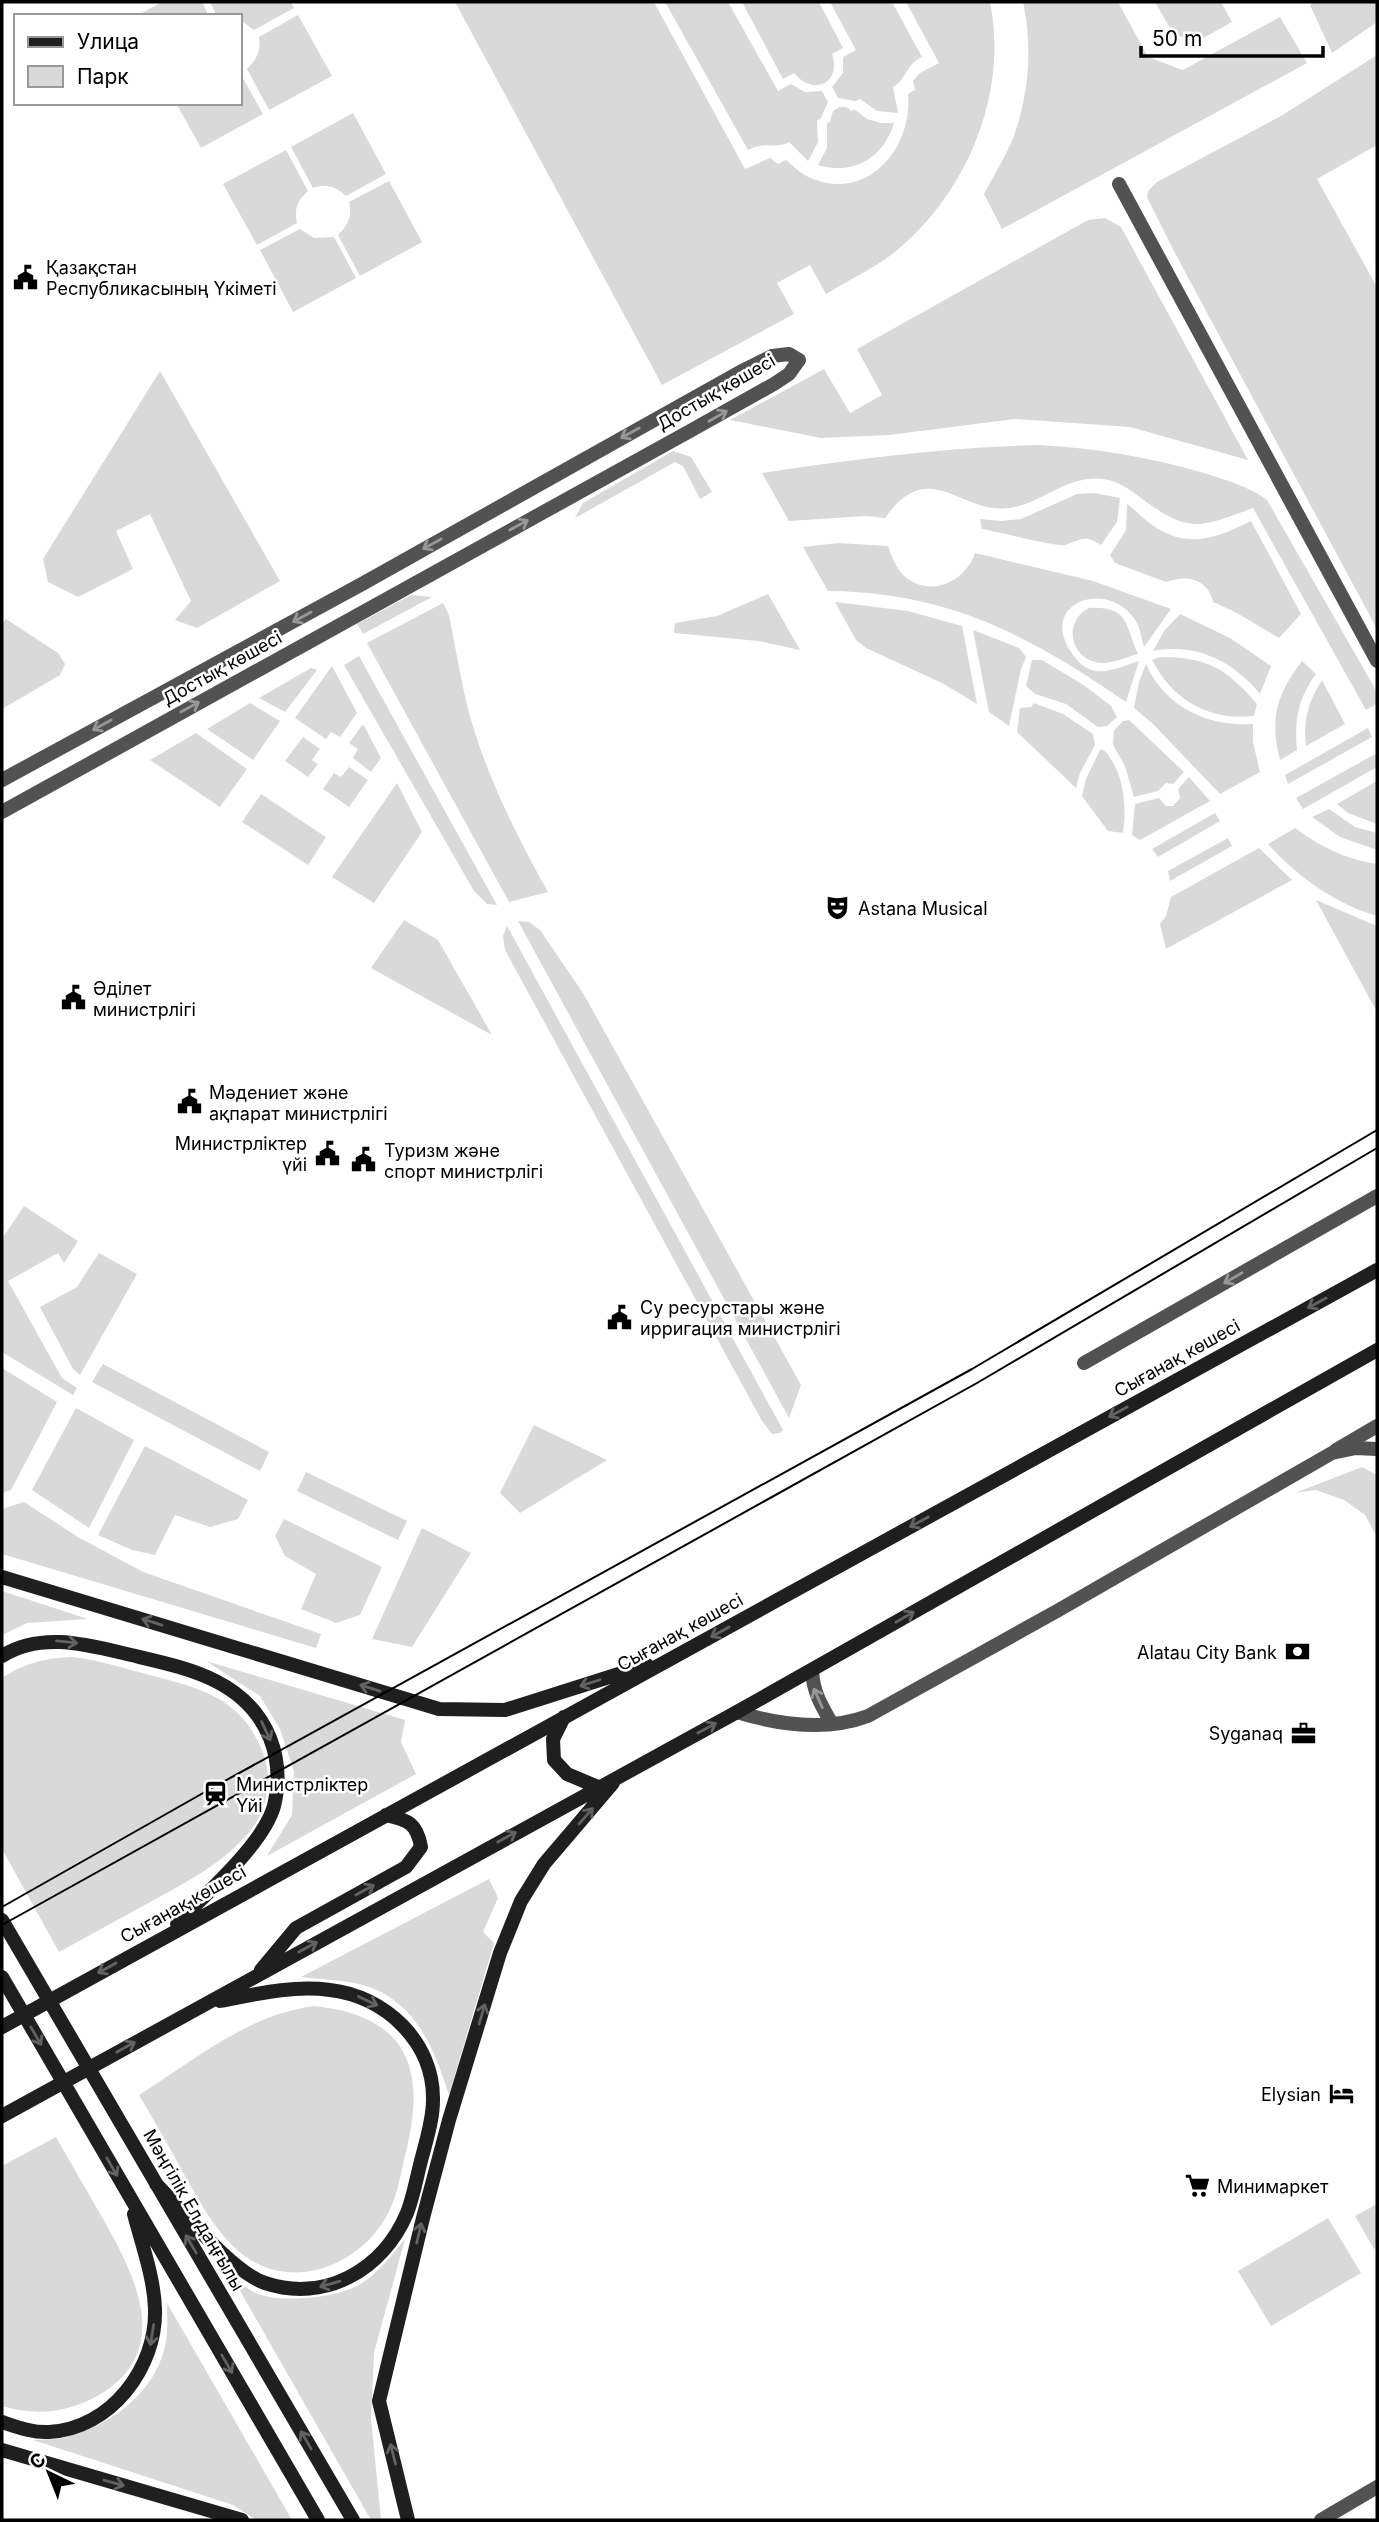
<svg xmlns="http://www.w3.org/2000/svg" width="1379" height="2522" viewBox="0 0 1379 2522" font-family="Inter,sans-serif">
<style>
.green{fill:#d9d9d9}
.lines{fill:none;stroke-linecap:round;stroke-linejoin:round}
.minor{stroke:#525252;stroke-width:14}
.tertiary{stroke:#525252;stroke-width:14}
.secondary{stroke:#1f1f1f;stroke-width:14}
.tram{stroke:#000;stroke-width:2}
.oneway{stroke:#979797}
.oneway2{stroke:#626262}
.labels{text-anchor:middle;dominant-baseline:central;stroke-width:5;stroke-linejoin:round;paint-order:stroke}
.poi-label{font-size:18px;fill:#000;stroke:#fff;text-anchor:start}
.street-label{font-size:18px;fill:#000;stroke:#fff}
</style>
<rect width="100%" height="100%" fill="#fff"/>
<path class="green" d="M162,2H202L209,16H136Z
M210,2H291L294,8L254,30L240,20V16H217Z
M455,2H654L745,169L770,158L778,164L786,160C794,167 802,175 813,179C869,201 913,147 908,94L915,90L913,81L920,73L939,63L906,2H990C1008,90 970,186 903,245C881,265 851,279 826,294L810,265L777,283L794,314L662,385Z
M665,2H728L778,91L791,84L805,92L822,91L828,102L821,118L817,121L818,142L808,161L789,142C775,150 767,140 748,150Z
M742,2H819L843,48L832,54C842,83 813,97 794,73L783,79Z
M830,2H892L922,57C905,65 907,79 893,87L898,113L877,111L860,99L856,101L838,98L832,87L843,73V57L856,50Z
M1023,2H1118L1148,57L1183,70L1280,17L1307,63L1002,229L984,194C993,177 1004,159 1012,141C1029,96 1033,48 1023,2Z
M1155,2H1221L1232,22L1198,41L1174,35Z
M1315,2H1377V22L1332,53L1310,5Z
M298,15L332,76L269,110L247,69C257,59 261,51 259,37Z
M1377,55V145L1317,179L1377,287V629L1176,255L1147,197L1149,190L1157,182L1281,116Z
M240,73L263,114L201,148L176,103H240Z
M839,107H846L852,111L854,109L867,119L881,123H894C884,157 854,176 818,165L827,148V123L830,122L833,111Z
M353,113L386,174L346,196C335,186 327,184 313,188L291,147Z
M286,150L308,191C297,201 294,209 297,223L257,245L223,184Z
M389,181L422,242L360,276L338,235C348,225 352,217 349,202Z
M1105,218L1121,227L1248,460L1130,427L1015,419L889,435L821,438L730,420L824,369L850,413L882,395L857,349L1088,220Z
M300,229L314,238L334,237L356,278L293,312L260,250Z
M160,371L280,581L197,628L175,620L191,601L150,514L116,531L133,569L78,597L48,582L43,559Z
M1040,445C1096,448 1149,457 1204,473C1226,480 1248,486 1267,500L1377,692V704L1366,710L1253,508C1199,528 1189,534 1141,498C1129,489 1118,481 1103,479C1070,475 1048,498 1019,506C963,522 932,451 885,518L866,516L789,521L762,473C854,459 947,447 1040,445Z
M673,451L691,457L712,492L700,499L683,466L675,462L575,518L583,503Z
M1094,493L1120,498L1117,522L1101,545C1083,534 1082,540 1065,545C1057,547 995,531 982,529L980,519L1001,521L1021,519L1077,494Z
M1127,504C1136,510 1143,519 1152,525C1188,550 1216,538 1251,521L1301,614L1279,638L1235,612L1213,602C1208,579 1187,574 1166,582L1115,563L1110,555L1126,530Z
M838,543L888,546C892,558 897,571 908,579C934,597 966,580 975,553L1093,581L1171,609L1144,647C1141,637 1140,625 1133,617C1104,579 1039,604 1071,652C1090,682 1111,670 1139,661L1126,702C1030,636 949,592 828,591L803,547Z
M768,594L800,650L758,641L674,633L675,623L717,616Z
M411,595L432,597L363,634L357,624Z
M835,602L908,611L962,626L977,704L942,683L866,648L856,640Z
M443,603L449,615C455,645 460,675 467,705C484,771 515,833 548,892L509,902L367,643Z
M1089,608C1129,606 1125,625 1138,654C1125,657 1109,666 1095,662C1069,655 1064,621 1089,608Z
M1180,614L1230,638L1271,666L1260,694C1233,661 1196,643 1153,651L1164,631Z
M6,619L58,653L65,664L60,675L2,709V624Z
M973,630L1019,648L1026,657L1021,669L1009,726L989,712Z
M359,656L497,905L487,904L474,891L344,665Z
M1160,657C1208,657 1227,669 1257,704L1254,716C1208,721 1173,700 1152,660Z
M1032,660H1042L1085,686L1111,706L1117,717L1107,726L1098,727L1066,704L1035,694L1026,686Z
M1302,661L1316,674C1298,698 1294,721 1297,750L1280,760C1269,718 1277,694 1302,661Z
M1146,664C1165,707 1208,727 1253,724V742L1260,772L1220,794L1153,724L1134,708L1139,682Z
M332,666L357,713L340,737L331,732L326,739L295,718Z
M311,668L317,670L285,712L259,698Z
M1322,680L1345,724L1306,746C1303,721 1308,702 1322,680Z
M250,703L280,721L253,760L207,729Z
M1034,703L1063,714L1093,734L1095,745L1080,773L1076,788L1017,732L1020,708L1031,707Z
M1129,720L1184,772L1173,784L1166,783L1158,791L1134,797L1125,766L1113,745L1114,730L1123,721Z
M363,724L381,758L371,772L353,758L358,749L349,743Z
M1368,728L1372,737L1288,784L1285,775Z
M196,733L247,769L220,807L150,760Z
M303,737L320,749L312,760L318,764L308,777L285,761Z
M1100,750H1104C1124,772 1127,805 1123,833L1108,831L1082,796L1086,779Z
M1377,753V767L1303,809L1296,798Z
M349,767L368,780L349,807L323,789L334,773L341,777Z
M1189,777L1210,801L1140,840L1132,835L1135,804L1159,798L1166,806H1173L1180,798L1178,789Z
M1377,781V824L1348,813L1337,804Z
M397,783L422,832L374,903L332,877Z
M261,794L326,837L308,865L242,822Z
M1329,809L1355,827L1377,833V850L1340,837L1312,817Z
M1215,813L1220,821L1158,857L1152,849Z
M1295,828C1321,847 1345,859 1377,864V916C1334,903 1298,877 1268,844Z
M1228,838L1232,846L1170,881L1168,871Z
M1259,848L1292,880L1166,949L1160,924L1166,916L1171,897Z
M1316,900L1377,926V1012Z
M404,920L438,940L492,1035L371,968Z
M518,921L529,922L540,930L583,993L801,1385L789,1418Z
M507,926L783,1430L780,1433L772,1434L762,1421L505,950L503,936Z
M24,1206L78,1241L64,1263L58,1253L8,1281L62,1378L77,1388L73,1395L2,1352V1239Z
M99,1253L137,1274L80,1375L73,1369L40,1307L77,1287Z
M103,1364L269,1452L260,1471L92,1382Z
M2,1368L57,1402L11,1490L2,1493Z
M76,1408L134,1440L89,1528L32,1490Z
M534,1425L607,1460L520,1513L500,1493Z
M145,1446L248,1500L238,1519L210,1527L175,1515L155,1555L132,1550L98,1535Z
M1362,1467L1377,1475V1537L1365,1515L1344,1500L1316,1490L1295,1493Z
M306,1472L407,1521L398,1540L297,1491Z
M24,1502L78,1537L143,1572L321,1634L316,1648L2,1554V1509Z
M284,1519L382,1567L360,1615L336,1623L301,1609L316,1574L285,1556L275,1536Z
M422,1528L471,1553L412,1647L372,1639Z
M2,1591L88,1619L27,1623L2,1635Z
M72,1657C98,1660 124,1668 149,1675C192,1686 233,1695 255,1736C262,1748 267,1762 268,1776C268,1800 261,1821 244,1838C218,1866 185,1883 152,1901C121,1918 90,1935 59,1952L2,1849V1678C24,1663 46,1658 72,1657Z
M206,1661L405,1720L401,1742L416,1774L267,1856L292,1815L294,1771L280,1729L260,1696Z
M489,1879L498,1898L483,1932L494,1943L449,2095C436,2055 421,2013 381,1992C358,1980 326,1980 301,1977Z
M314,2006C410,2016 427,2071 405,2156C400,2177 397,2199 386,2217C355,2271 282,2294 234,2247C214,2228 200,2202 186,2178C171,2150 155,2122 139,2095C193,2061 249,2014 314,2006Z
M56,2137C70,2162 85,2187 99,2212C130,2266 176,2345 104,2392C72,2412 38,2417 2,2406V2166Z
M1377,2204V2247L1374,2249L1355,2216Z
M1328,2218L1361,2273L1271,2326L1238,2271Z
M405,2239L374,2353L371,2418L381,2520H371L231,2275C239,2281 248,2290 258,2294C282,2303 336,2298 359,2285C377,2274 392,2255 405,2239Z
M167,2303L292,2520H256L233,2505L33,2440C45,2439 59,2440 70,2436C114,2423 158,2390 166,2341C168,2329 167,2316 167,2303Z"/>
<g class="lines">
<path class="minor" d="M1119,184L1377,661
M1084,1363L1377,1196
M1336,1450L1377,1426
M1321,2520L1377,2487"/>
<path class="tertiary" d="M2,780L362,584L740,372L772,356L789,354L799,360L789,374L774,384L690,431L2,812
M812,1670C813,1692 821,1705 832,1724
M737,1712C779,1725 825,1732 868,1716L1057,1611L1332,1453L1356,1448L1377,1449"/>
<path class="secondary" d="M2,1577L439,1709L505,1710L647,1665
M2,1656C42,1631 88,1645 131,1655C186,1668 246,1679 270,1738C279,1761 280,1782 274,1806C263,1845 205,1894 177,1924
M564,1717L553,1739L554,1760L567,1774L598,1787
M2,1920L353,2520
M261,1970L296,1928L406,1867L421,1847C417,1823 408,1820 386,1815
M2,1977L318,2520
M2,2027L1377,1270
M2,2116L737,1712L1377,1350
M156,2184C182,2210 232,2272 265,2283C325,2303 383,2270 407,2213C414,2195 417,2175 422,2157C427,2138 433,2119 433,2100C434,2042 385,1996 330,1990C293,1985 256,1994 220,2001
M2,2422C17,2427 33,2433 49,2432C111,2429 157,2367 155,2309C154,2277 142,2245 134,2214
M2,2450L242,2520
M408,2520L379,2401L423,2218L449,2120L500,1953L521,1901L544,1864L613,1783"/>
<path class="tram" d="M2,1907L212,1788L972,1369L1377,1130
M2,1925L977,1383L1377,1148"/>
</g>
<defs><path id="oneway-shaft" d="M-6 0H5M1.5-3L5.5 0L1.5 3" fill="none" stroke-width="1.6" stroke-linecap="round" stroke-linejoin="round" transform="scale(1.75)"/></defs>
<g class="oneway">
<use href="#oneway-shaft" transform="translate(718 416) rotate(-30)"/>
<use href="#oneway-shaft" transform="translate(630 433) rotate(151)"/>
<use href="#oneway-shaft" transform="translate(519 525) rotate(-29)"/>
<use href="#oneway-shaft" transform="translate(432 544) rotate(151)"/>
<use href="#oneway-shaft" transform="translate(302 617) rotate(151)"/>
<use href="#oneway-shaft" transform="translate(190 707) rotate(-29)"/>
<use href="#oneway-shaft" transform="translate(102 725) rotate(151)"/>
<use href="#oneway-shaft" transform="translate(1233 1278) rotate(150)"/>
<use href="#oneway-shaft" transform="translate(818 1698) rotate(-114)"/>
</g>
<g class="oneway2">
<use href="#oneway-shaft" transform="translate(1317 1303) rotate(151)"/>
<use href="#oneway-shaft" transform="translate(1118 1412) rotate(151)"/>
<use href="#oneway-shaft" transform="translate(919 1522) rotate(151)"/>
<use href="#oneway-shaft" transform="translate(905 1617) rotate(-30)"/>
<use href="#oneway-shaft" transform="translate(152 1622) rotate(-163)"/>
<use href="#oneway-shaft" transform="translate(720 1632) rotate(151)"/>
<use href="#oneway-shaft" transform="translate(67 1642) rotate(6)"/>
<use href="#oneway-shaft" transform="translate(590 1683) rotate(162)"/>
<use href="#oneway-shaft" transform="translate(370 1688) rotate(-163)"/>
<use href="#oneway-shaft" transform="translate(707 1728) rotate(-28)"/>
<use href="#oneway-shaft" transform="translate(266 1731) rotate(65)"/>
<use href="#oneway-shaft" transform="translate(586 1816) rotate(-49)"/>
<use href="#oneway-shaft" transform="translate(507 1837) rotate(-29)"/>
<use href="#oneway-shaft" transform="translate(365 1890) rotate(-29)"/>
<use href="#oneway-shaft" transform="translate(308 1947) rotate(-29)"/>
<use href="#oneway-shaft" transform="translate(107 1968) rotate(151)"/>
<use href="#oneway-shaft" transform="translate(368 2001) rotate(25)"/>
<use href="#oneway-shaft" transform="translate(482 2014) rotate(-74)"/>
<use href="#oneway-shaft" transform="translate(36 2036) rotate(60)"/>
<use href="#oneway-shaft" transform="translate(126 2047) rotate(-29)"/>
<use href="#oneway-shaft" transform="translate(112 2167) rotate(60)"/>
<use href="#oneway-shaft" transform="translate(419 2233) rotate(-77)"/>
<use href="#oneway-shaft" transform="translate(191 2244) rotate(-120)"/>
<use href="#oneway-shaft" transform="translate(330 2284) rotate(164)"/>
<use href="#oneway-shaft" transform="translate(152 2335) rotate(99)"/>
<use href="#oneway-shaft" transform="translate(227 2364) rotate(60)"/>
<use href="#oneway-shaft" transform="translate(306 2440) rotate(-120)"/>
<use href="#oneway-shaft" transform="translate(393 2454) rotate(-104)"/>
<use href="#oneway-shaft" transform="translate(114 2483) rotate(16)"/>
</g>
<defs>
<symbol id="civic-bare" viewBox="-9 -9 18 18"><path d="M-.6-6.5H3V-4.5H.6V-3L4-1V1h2V6H-6V1h2V-1L-.6-3ZM-1.2 2.5V6h2.4V2.5Z" fill="#000" stroke="#fff" stroke-width="2.5" paint-order="stroke"/></symbol>
<symbol id="theatre-bare" viewBox="-9 -9 18 18"><path d="M-5-5.5Q0-4 5-5.5V0Q5 5 0 6Q-5 5-5 0ZM-3.3-2.5H-1v1.5H-3.3ZM1-2.5H3.3v1.5H1ZM-2.8 1Q0 5.5 2.8 1Z" fill="#000" stroke="#fff" stroke-width="2.5" paint-order="stroke"/></symbol>
<symbol id="bank-bare" viewBox="-9 -9 18 18"><path d="M-6-4H6V4H-6ZM0-2.3a2.3 2.3 0 1 0 0 4.6a2.3 2.3 0 1 0 0-4.6Z" fill="#000" stroke="#fff" stroke-width="2.5" paint-order="stroke"/></symbol>
<symbol id="office-bare" viewBox="-9 -9 18 18"><path d="M-6-3h4V-5.5h4V-3h4V5H-6ZM-1-4.5V-3h2v-1.5ZM-6 0V1H6V0Z" fill="#000" stroke="#fff" stroke-width="2.5" paint-order="stroke"/></symbol>
<symbol id="station-bare" viewBox="-9 -9 18 18"><path d="M-3-6H3Q5-6 5-4V2Q5 4 3 4L4.5 6H3L1.5 4h-3L-3 6H-4.5L-3 4Q-5 4-5 2V-4Q-5-6-3-6ZM-3.5-4v3h7v-3ZM-3.5 1v1.5H-2V1ZM2 1v1.5H3.5V1Z" fill="#000" stroke="#fff" stroke-width="2.5" paint-order="stroke"/></symbol>
<symbol id="hotel-bare" viewBox="-9 -9 18 18"><path d="M-6-4.5h1.5V1H6V5H4.5V3h-9V5H-6ZM-4 0a1.8 1.8 0 1 1 3.6 0ZM.5 0V-2.5h3Q6-2.5 6 0Z" fill="#000" stroke="#fff" stroke-width="2.5" paint-order="stroke"/></symbol>
<symbol id="supermarket-bare" viewBox="-9 -9 18 18"><path d="M-6-5.5h2.5l.6 2H6L4.5 2H-2.5L-4.4-4H-6ZM-1.5 3.2a1.3 1.3 0 1 0 .1 0ZM3 3.2a1.3 1.3 0 1 0 .1 0Z" fill="#000" stroke="#fff" stroke-width="2.5" paint-order="stroke"/></symbol>
</defs>
<g fill-rule="evenodd">
<use href="#civic-bare" x="8" y="260" width="35" height="35"/>
<use href="#theatre-bare" x="820" y="890" width="35" height="35"/>
<use href="#civic-bare" x="56" y="980" width="35" height="35"/>
<use href="#civic-bare" x="172" y="1084" width="35" height="35"/>
<use href="#civic-bare" x="310" y="1136" width="35" height="35"/>
<use href="#civic-bare" x="346" y="1142" width="35" height="35"/>
<use href="#civic-bare" x="602" y="1300" width="35" height="35"/>
<use href="#bank-bare" x="1280" y="1634" width="35" height="35"/>
<use href="#office-bare" x="1286" y="1716" width="35" height="35"/>
<use href="#station-bare" x="198" y="1776" width="35" height="35"/>
<use href="#hotel-bare" x="1324" y="2076" width="35" height="35"/>
<use href="#supermarket-bare" x="1180" y="2168" width="35" height="35"/>
</g>
<g class="labels">
<g class="poi-label">
<text x="46" y="267">Қазақстан<tspan x="46" dy="21">Республикасының Үкіметі</tspan></text>
<text x="858" y="908">Astana Musical</text>
<text x="93" y="988">Әділет<tspan x="93" dy="21">министрлігі</tspan></text>
<text x="209" y="1092">Мәдениет және<tspan x="209" dy="21">ақпарат министрлігі</tspan></text>
<text x="307" y="1143" text-anchor="end">Министрліктер<tspan x="307" dy="21">үйі</tspan></text>
<text x="384" y="1150">Туризм және<tspan x="384" dy="21">спорт министрлігі</tspan></text>
<text x="640" y="1307">Су ресурстары және<tspan x="640" dy="21">ирригация министрлігі</tspan></text>
<text x="1277" y="1652" text-anchor="end">Alatau City Bank</text>
<text x="1283" y="1733" text-anchor="end">Syganaq</text>
<text x="236" y="1784">Министрліктер<tspan x="236" dy="21">Үйі</tspan></text>
<text x="1321" y="2094" text-anchor="end">Elysian</text>
<text x="1217" y="2186">Минимаркет</text>
</g>
<g class="street-label">
<text transform="translate(716 392) rotate(-30)">Достық көшесі</text>
<text transform="translate(222 668) rotate(-29)">Достық көшесі</text>
<text transform="translate(1177 1358) rotate(-29)">Сығанақ көшесі</text>
<text transform="translate(680 1632) rotate(-29)">Сығанақ көшесі</text>
<text transform="translate(183 1904) rotate(-29)">Сығанақ көшесі</text>
<text transform="translate(194 2210) rotate(60)">Мәңгілік Ел даңғылы</text>
</g>
</g>
<rect width="1379" height="2522" fill="none" stroke="#000000" stroke-width="7"/>
<rect x="14" y="14" width="228" height="91" fill="#ffffff" stroke="#999999" stroke-width="2"/>
<rect x="28" y="37" width="35" height="10" fill="#1f1f1f" stroke="#999999" stroke-width="2"/>
<text x="77" y="49" font-size="21" fill="#000000">Улица</text>
<rect x="28" y="66" width="35" height="21" fill="#d9d9d9" stroke="#999999" stroke-width="2"/>
<text x="77" y="84" font-size="21" fill="#000000">Парк</text>
<g transform="translate(49 2473) rotate(317)" stroke="#ffffff" stroke-width="5" paint-order="stroke">
<path d="M0-5L12 26L0 18L-12 26Z" fill="#000000"/>
<text y="-10" font-size="19" font-weight="bold" text-anchor="middle" fill="#000000">С</text>
</g>
<path d="M1141 46v10h182v-10" fill="none" stroke="#000000" stroke-width="3.5"/>
<text x="1152" y="46" font-size="21" fill="#000000" stroke="#ffffff" stroke-width="5" paint-order="stroke">50 m</text>
</svg>
